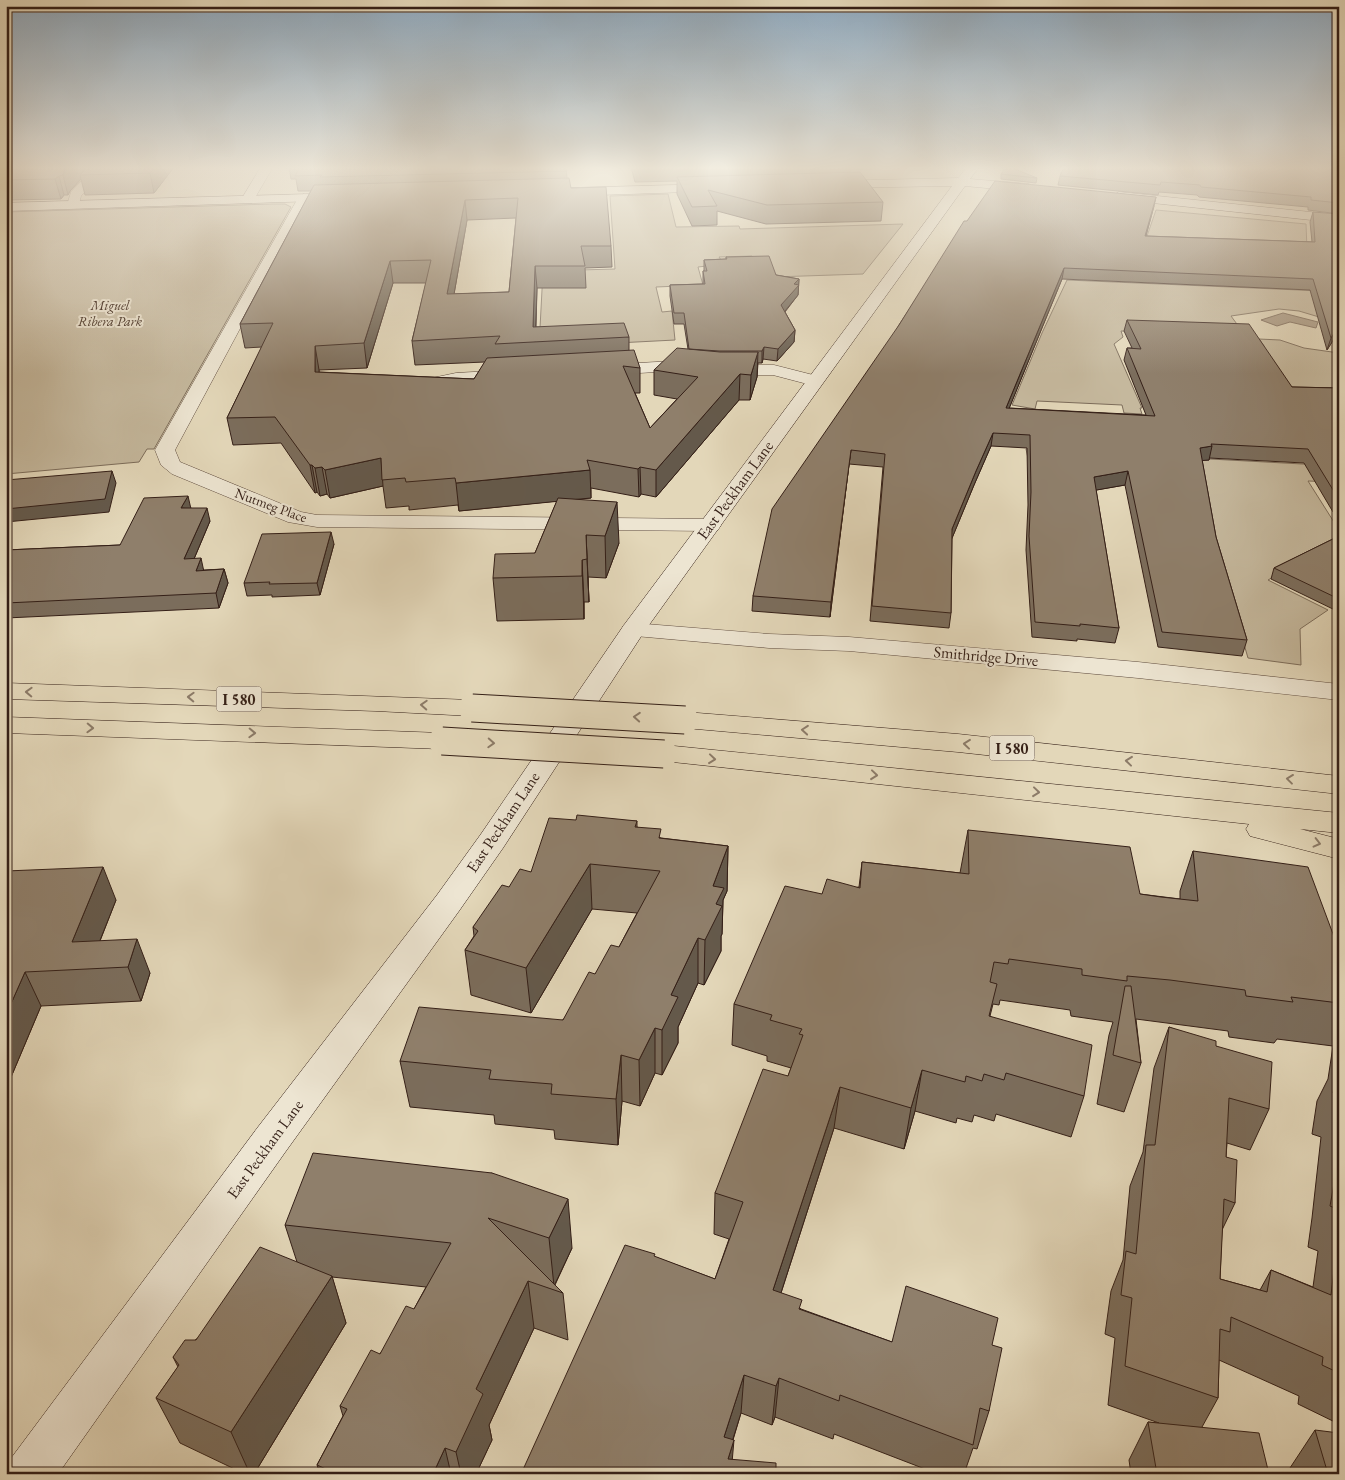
<svg xmlns="http://www.w3.org/2000/svg" width="1345" height="1480" viewBox="0 0 1345 1480" font-family="'EB Garamond',serif">
<style>
.green{fill:#c5b89d;stroke:#7c6c5a}
.water{fill:#a89882;stroke:#7a6857}
.lines{fill:none;stroke-linecap:round;stroke-linejoin:round}
.street-casing{stroke:#604d40;stroke-width:1}
.secondary-casing{stroke:#341f17;stroke-width:1}
.highway-casing{stroke:#341f17;stroke-width:1}
.street{fill:#ede5d2;fill-rule:evenodd}
.secondary{fill:#ede5d2;fill-rule:evenodd}
.highway{fill:#e3d7b9;fill-rule:evenodd}
.highway-bridge-casing{stroke:#341f17;stroke-width:29;stroke-linecap:butt}
.highway-bridge{stroke:#e3d7b9;stroke-width:27}
.wall{fill:#7b6d5c;stroke:#341f17;fill-rule:evenodd}
.shaded-wall{fill:#64594b;stroke:#341f17}
.building{fill:#8f7f6b;stroke:#341f17;fill-rule:evenodd}
.oneway{stroke:#8c7b68}
.labels{text-anchor:middle;dominant-baseline:central;stroke-width:4;stroke-linejoin:round;paint-order:stroke}
.far-park-label{font-size:14px;font-style:italic;fill:#584538;stroke:#ede5d2}
.far-street-label{font-size:14px;fill:#341f17;stroke:#ede5d2}
.shield{fill:#ede5d2;stroke:#6c5a4f;stroke-width:1}
.shield-label{font-size:15px;font-weight:bold;fill:#341f17}
.street-label{font-size:16px;fill:#341f17;stroke:#ede5d2}
</style>
<rect width="100%" height="100%" fill="#e3d7b9"/>
<filter id="stains"><feTurbulence type="fractalNoise" baseFrequency=".004" numOctaves="4"/><feColorMatrix values="0 0 0 0 .2 0 0 0 0 .09 0 0 0 0 .02 0 0 0 .5 -.17"/></filter>
<radialGradient id="worn" r=".72"><stop offset=".6" stop-color="#630" stop-opacity="0"/><stop offset="1" stop-color="#630" stop-opacity=".3"/></radialGradient>
<path class="green" d="M668,194L676,227L739,226L740,229L903,224L863,274L774,277L758,265L752,256L719,257L724,264L698,267L703,285L656,287L662,312L672,311L675,340L539,347L543,271L615,269L610,196Z
M272,204H285L291,207L154,449H147L139,462L6,474V212Z
M1156,210L1306,224L1307,250L1146,239Z
M1067,280L1322,291L1339,323L1299,311L1279,309L1231,316L1245,335L1121,331L1123,337L1114,344L1142,408H1140L1142,414L1124,413L1122,405L1037,401L1035,409L1012,405L1042,333Z
M1259,339L1280,340L1304,348L1339,353V398H1290L1261,351L1264,346Z
M1026,449L1339,466V482L1308,481L1339,530V541L1268,580L1328,610L1300,629L1301,665L1248,658L1217,551L1204,477L1029,463Z"/>
<path class="water" d="M1283,313L1318,322L1316,328L1290,322L1277,326L1261,320Z"/>
<g class="lines">
<defs>
<path id="street" d="M95,167H108L81,196L78,208H68L67,205L71,192Z
M261,167H273L252,203H242L241,200Z
M304,194L310,198L175,450L180,462L301,512L317,515L710,519L718,520L721,525L718,530L710,531L317,527L288,522L172,474L161,465L155,450L298,198Z
M675,361L719,365H774L821,377L824,381L821,385L815,386L773,375H719L675,371L603,375L597,374L594,370L597,366L603,365Z
M512,370L518,371L521,375L518,379L456,383L424,390L418,389L415,385L418,381L456,373Z
M633,623L769,634L849,637L1138,662L1339,684V700L1138,678L849,651L769,648L624,635L621,630L624,625Z"/>
<path id="secondary" d="M967,167H979L970,179L1029,184L1035,188L1029,192L965,186L644,632L503,848L459,911L286,1151L58,1474H6L12,1457L258,1127L437,895L481,834L624,625L952,186L832,188L826,184L828,181L958,178Z
M714,184L720,188L718,191L570,196L564,192L570,188Z
M1119,192L1339,215V223L1115,199L1113,196Z
M344,193L348,194L350,197L348,200L6,211V203Z"/>
<path id="highway" d="M6,683L472,700L481,702L485,708L481,714L472,716L376,711L6,699Z
M685,712L958,734L1339,776V794L958,752L685,728L675,726L672,720L675,714Z
M6,717L442,733L452,735L456,741L452,747L442,749L6,733Z
M664,745L1339,813V833L1300,829L1339,839V859L1250,836L1246,829L1249,824L654,760L650,754L654,748Z"/>
</defs>
<use href="#street" class="street-casing"/>
<use href="#secondary" class="secondary-casing"/>
<use href="#highway" class="highway-casing"/>
<use href="#street" class="street"/>
<use href="#secondary" class="secondary"/>
<use href="#highway" class="highway"/>
<defs>
<path id="highway-bridge" d="M472,708L685,720
M442,741L664,754"/>
</defs>
<use href="#highway-bridge" class="highway-bridge-casing"/>
<use href="#highway-bridge" class="highway-bridge"/>
</g>
<path class="wall" d="M6,167H174L154,193L85,195L81,179L70,191L68,195H64L61,199L6,200Z
M289,167H566L567,178L571,188L611,246L612,267L585,268L586,288H537L536,327L629,337V351L640,368V393H635L650,428L677,399L654,395V370L688,349L684,324H674L670,296V285L703,284V271H704V260L726,259V257L776,275L799,279L798,295L785,312L795,330L794,342L777,361L763,359L762,363H758L757,377L750,400H739L656,497L641,494L639,497L591,488V498L578,499L619,543L606,578L588,577L589,602H584V619L497,621L493,578L535,553L557,501L459,511L458,505L409,510V506L386,508L383,486L330,498L327,494L320,496L317,492L315,493L281,443L233,445L227,418L262,347L245,348L240,324L311,191H298L296,179H291ZM516,218L509,292L454,294L467,220ZM393,283H426L412,341L415,365L485,362L474,379L319,372V370L367,368Z
M631,167H909L850,170V172L883,202L881,221L766,224L717,211V225L692,226L677,194V181L635,182Z
M1339,167V214L1308,210V207L1199,197L1197,195L1159,192L1158,195L1058,185L1060,176Z
M1001,174L1037,178L1036,183L1001,179Z
M1154,206L1146,236L1312,242L1310,222L1313,212L1339,331L1327,350L1310,290L1062,279L1009,408L1146,415L1124,360L1127,348H1132L1124,331L1127,320L1292,387L1339,388V513L1333,512L1304,463L1209,458V460H1202L1216,537L1247,640L1242,656L1158,647L1125,485L1096,490L1119,628L1115,643L1077,639V641L1032,637L1026,550L1028,505L1027,448L991,446L974,485L952,538L951,613L949,628L870,621L883,467L849,464L830,617L752,611L753,596L899,325L967,221Z
M191,508L210,521L194,559L204,570L224,569L228,583L219,608L6,618V550L120,545Z
M1339,536V610L1337,611L1271,579L1274,568Z
M334,544L320,595L272,597V595L247,596L244,583Z
M576,820L637,821V827L661,838L728,846L727,891L723,900L722,934L721,936V951L704,985L698,983L678,1027V1043L662,1075L655,1073L640,1106L622,1101L618,1145L555,1139L554,1130L495,1124L494,1115L410,1107L400,1061L563,1020L595,974L619,947L637,913L592,909L531,1013L471,995L465,950L474,936L473,927L509,887L531,872Z
M968,830L1140,894L1180,899V891L1193,851L1339,950V1424L1298,1404L1299,1396L1219,1360L1218,1398L1202,1427L1269,1474H1131L1129,1460L1148,1422L1159,1423L1108,1405L1115,1338L1105,1334L1111,1291L1123,1260L1130,1186L1143,1152L1154,1068L1169,1027L1216,1046L1269,1109L1250,1150L1227,1143L1226,1157L1235,1203L1222,1230L1220,1279L1260,1290L1271,1270L1313,1287L1318,1251L1308,1247L1312,1218L1321,1137L1312,1134L1317,1101L1328,1079L1333,1046L1277,1039L1274,1043L1229,1037L1228,1031L1136,1019L1141,1063L1124,1112L1097,1104L1109,1035L1113,1022L1071,1016L1070,1010L1000,1000L999,1005L993,1004L990,1016L1084,1096L1071,1137L996,1114L994,1121L974,1115L972,1122L957,1118L956,1123L915,1111L904,1149L834,1128L781,1293L801,1309L892,1342L992,1345L989,1411L977,1449L973,1448L964,1474H938L834,1434L833,1439L775,1417L772,1425L741,1413L733,1440L521,1474L655,1257L715,1279L729,1239L714,1234L715,1193L788,1076L791,1068L767,1061V1056L732,1045L734,1004L822,894L859,887L862,862L960,873Z
M6,871L116,900L100,941L150,973L141,1001L41,1006L6,1089Z
M1339,900V937L1334,912Z
M492,1173L572,1248L555,1285L563,1293L568,1340L534,1328L489,1425L492,1440L476,1474H320L317,1465L343,1416L340,1406L414,1309L426,1287L332,1277L346,1323L254,1474H245L180,1443L156,1398L178,1367L173,1357L297,1262L285,1225Z
M1315,1430L1339,1474H1286Z"/>
<path class="shaded-wall" d="M68,167H92L80,175L81,179L70,191L68,195L63,175L64,171Z
M155,167H174L154,193L150,173Z
M59,176L64,195L61,199L55,179Z
M1156,197L1154,206L1143,246L1145,236Z
M465,200L467,220L450,317L447,294Z
M390,261L393,283L367,368L364,343Z
M535,266L537,288L535,342L533,327Z
M1064,268L1062,279L1004,421L1006,408Z
M799,279L798,295L781,316V305L794,284Z
M1339,325V331L1327,350L1331,338Z
M795,330L794,342L777,361L778,349Z
M315,346L319,370V397L315,372Z
M764,347L763,359L762,363V351Z
M758,352L757,377L750,400L751,375Z
M740,374L739,400L656,497V470Z
M993,433L991,446L974,485L950,543L952,529L976,471Z
M1212,446L1209,460L1196,461L1200,448Z
M851,450L849,464L830,617L831,602Z
M381,458L383,486L330,498L325,470Z
M310,465H312L317,492L315,493Z
M322,467L327,494L320,496L315,468Z
M640,467L641,494L639,497L638,469Z
M590,470L591,498L459,511L456,483Z
M112,471L116,483L109,512L6,522V509Z
M1128,471L1125,485L1091,491L1094,477Z
M188,496L191,509L181,508Z
M617,502L619,543L606,578L605,536Z
M207,508L210,521L188,573L184,559Z
M331,532L334,544L320,595L317,583Z
M586,535L588,577L589,602L587,559Z
M201,558L204,572L196,571Z
M582,560L584,602V619Z
M224,569L228,583L219,608L216,593Z
M728,846L727,891L723,900L722,934L721,936V951L704,985L705,940L713,886Z
M590,864L592,909L531,1013L526,968Z
M103,867L116,900L89,968L72,942Z
M698,938V983L678,1027V1043L662,1075V1030L671,995Z
M137,939L150,973L141,1001L128,967Z
M25,972L41,1006L6,1089V1015Z
M655,1028V1073L640,1106L639,1060Z
M621,1055L622,1101L618,1145L616,1099Z
M922,1070L915,1111L904,1149L911,1108Z
M840,1087L834,1128L769,1330L773,1290Z
M568,1199L572,1248L554,1286L549,1238Z
M332,1276L346,1323L254,1474H250L231,1432Z
M528,1281L534,1328L489,1425L492,1440L476,1474H461L456,1452L476,1389Z
M744,1375L741,1413L722,1474L724,1437Z
M779,1378L775,1417L772,1425L776,1386Z
M734,1440L731,1474L728,1459Z
M445,1448L451,1474H433Z"/>
<path class="building" d="M6,167H68L64,171L63,175L59,176L55,179L6,180Z
M87,167H155L150,173L80,175Z
M300,167H566V171L320,177L322,175L295,176Z
M1006,167H1010L1037,178L1001,174Z
M1064,167H1339V203L1311,200V197L1201,187L1200,185L1161,182L1160,185L1060,176Z
M860,172L883,202L767,205L708,190L717,206L692,207L677,177Z
M569,178L571,188L606,187L611,246H581L585,266H535L533,327L624,323L629,337L495,344L500,336L412,341L431,260L390,261L364,343L315,346V372L474,379L487,358L634,350L640,368L623,366L650,428L698,377L654,370L677,348L720,352H758L751,375L740,374L656,470L640,467L638,469L587,460L590,470L456,483L455,478L406,482L405,478L382,480L381,458L325,470L322,467L315,468L312,465H310L275,417L227,418L273,323L240,324L314,185ZM518,198L509,292L447,294L465,200Z
M995,181L1156,197L1145,236L1315,242L1313,212L1339,214V325L1331,338L1313,279L1064,268L1006,408L1155,416L1127,348L1141,349L1127,320L1249,324L1292,387L1339,388V499L1338,498L1308,449L1211,444L1212,446L1200,448L1216,537L1247,640L1162,632L1128,471L1094,477L1119,628L1080,624V626L1035,622L1029,536L1031,492L1030,435L993,433L976,471L952,529L951,613L872,606L885,454L851,450L831,602L753,596L772,509L899,325L964,221H967Z
M769,256L776,275L799,279L794,284L799,285L781,305L795,330L778,349L764,347L762,351H719L689,349L684,313H674L670,285L705,284L703,271H707L704,260L727,259L726,257Z
M112,471L105,499L6,509V480Z
M188,496L181,508H207L184,559L201,558L196,571L224,569L216,593L6,603V550L120,545L144,498Z
M558,498L617,502L605,536L586,535L587,559L582,560V576L493,578L495,554L535,553Z
M331,532L317,583L269,584L270,582L244,583L262,534Z
M1339,536V599L1274,568Z
M577,815L637,821L635,827L661,829L659,838L728,846L713,886L724,888L716,904L722,906L705,940L698,938L671,995L678,997L662,1030L655,1028L639,1060L621,1055L616,1099L551,1094L552,1084L489,1079L491,1070L400,1061L419,1007L563,1020L589,972L595,974L611,945L619,947L660,871L590,864L526,968L465,950L478,931L473,927L502,885L509,887L520,869L531,872L549,818L576,820Z
M968,830L1130,847L1140,894L1161,897L1198,901L1193,851L1308,867L1339,950V1003L1291,997L1293,1002L1246,996L1245,990L1170,980L1127,976V981L1082,975V969L1009,959L1008,964L994,962L990,982L997,984L989,1016L1092,1045L1084,1096L1006,1073L1004,1080L984,1074L982,1081L966,1076L965,1082L922,1070L911,1108L840,1087L773,1290L802,1300L799,1309L892,1342L906,1286L998,1318L992,1345L1002,1348L989,1411L980,1408L973,1445L840,1395L839,1401L779,1378L776,1386L744,1375L724,1437L734,1440L728,1459L776,1463V1474H521L625,1245L655,1254L654,1256L715,1279L743,1202L715,1193L763,1069L788,1076L803,1035L799,1034L802,1029L770,1020L772,1015L734,1004L785,886L822,894L827,879L860,888L862,862L969,874Z
M103,867L72,942L137,939L128,967L25,972L6,1015V871Z
M1125,986H1131L1141,1063L1113,1055Z
M1169,1027L1216,1041V1046L1272,1062L1269,1109L1229,1098L1226,1157L1237,1160L1235,1203L1224,1199L1220,1279L1267,1292L1271,1270L1331,1295L1339,1227V1373L1322,1365L1323,1357L1231,1317L1230,1332L1220,1329L1218,1398L1125,1366L1132,1298L1121,1295L1126,1251L1136,1254L1146,1145H1155Z
M1338,1060H1339V1095L1333,1093Z
M1339,1132V1210L1330,1206L1335,1178Z
M313,1153L492,1173L568,1199L549,1238L488,1218L563,1293L528,1281L476,1389L483,1394L456,1452L445,1448L433,1474H337L317,1465L347,1409L340,1406L371,1350L380,1354L406,1306L414,1309L451,1243L285,1225Z
M260,1247L332,1276L231,1432L156,1398L179,1365L173,1357L185,1340H196Z
M1148,1422L1259,1433L1269,1474H1157Z
M1315,1430L1339,1433V1474H1328Z
M843,1471L867,1473L871,1474H843Z"/>
<defs><path id="oneway-chevron" d="M-2-3.5L2.5 0L-2 3.5" fill="none" stroke-width="1.6" stroke-linecap="round" stroke-linejoin="round" transform="scale(1.25)"/></defs>
<g class="oneway">
<use href="#oneway-chevron" transform="translate(29 692) rotate(-178)"/>
<use href="#oneway-chevron" transform="translate(191 697) rotate(-178)"/>
<use href="#oneway-chevron" transform="translate(424 705) rotate(-177)"/>
<use href="#oneway-chevron" transform="translate(637 717) rotate(-176)"/>
<use href="#oneway-chevron" transform="translate(90 728) rotate(2)"/>
<use href="#oneway-chevron" transform="translate(805 730) rotate(-175)"/>
<use href="#oneway-chevron" transform="translate(252 733) rotate(2)"/>
<use href="#oneway-chevron" transform="translate(491 743) rotate(3)"/>
<use href="#oneway-chevron" transform="translate(967 744) rotate(-174)"/>
<use href="#oneway-chevron" transform="translate(712 759) rotate(6)"/>
<use href="#oneway-chevron" transform="translate(1129 761) rotate(-174)"/>
<use href="#oneway-chevron" transform="translate(874 775) rotate(6)"/>
<use href="#oneway-chevron" transform="translate(1290 779) rotate(-173)"/>
<use href="#oneway-chevron" transform="translate(1036 792) rotate(6)"/>
<use href="#oneway-chevron" transform="translate(1317 843) rotate(14)"/>
</g>
<linearGradient id="sky" x2="0" y2="1"><stop stop-color="#8ea9bf"/><stop offset="0.45" stop-color="#f2ede0"/><stop offset="1" stop-color="#f2ede0" stop-opacity="0"/></linearGradient>
<rect width="1345" height="374" fill="url(#sky)"/>
<g class="labels">
<g class="far-park-label">
<text x="110" y="305">Miguel<tspan x="110" dy="16">Ribera Park</tspan></text>
</g>
<g class="far-street-label">
<text transform="translate(271 505) rotate(20)">Nutmeg Place</text>
</g>
<g class="shield">
<rect x="216.5" y="686.5" width="45" height="25" rx="4"/>
<rect x="989.5" y="735.5" width="45" height="25" rx="4"/>
</g>
<g class="shield-label">
<text x="239" y="699">I 580</text>
<text x="1012" y="748">I 580</text>
</g>
<g class="street-label">
<text transform="translate(735 490) rotate(-54)">East Peckham Lane</text>
<text transform="translate(986 656) rotate(5)">Smithridge Drive</text>
<text transform="translate(503 822) rotate(-56)">East Peckham Lane</text>
<text transform="translate(265 1149) rotate(-54)">East Peckham Lane</text>
</g>
</g>
<rect width="1345" height="1480" fill="none" stroke="#e3d7b9" stroke-width="25"/>
<rect x="8" y="8" width="1330" height="1465" fill="none" stroke="#341f17" stroke-width="2.5"/>
<rect x="12" y="12" width="1320" height="1455" fill="none" stroke="#341f17"/>
<rect width="100%" height="100%" filter="url(#stains)"/>
<rect width="100%" height="100%" fill="url(#worn)"/>
</svg>
